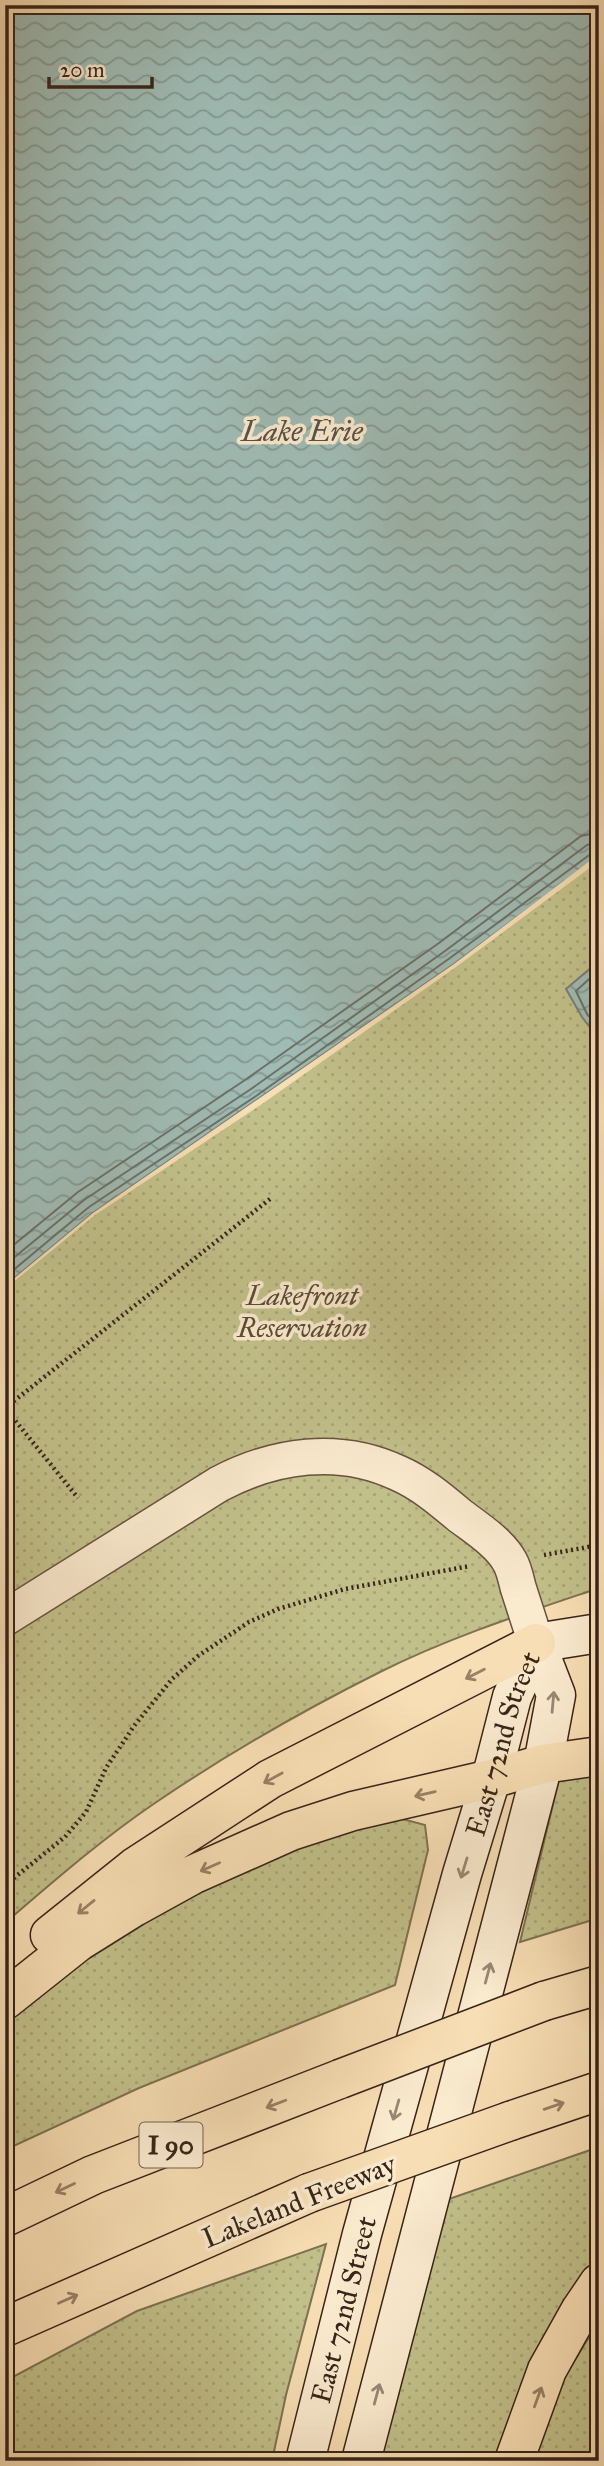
<svg xmlns="http://www.w3.org/2000/svg" width="604" height="2466" viewBox="0 0 604 2466" font-family="'IM FELL Great Primer',serif">
<style>
.grass{fill:url(#grass-dots);stroke:#7d7252;stroke-width:2}
.water{fill:url(#water-waves);stroke:#767f76;stroke-width:2}
.pier{fill:#f8deb4}
.lines{fill:none;stroke-linecap:round;stroke-linejoin:round}
.shore{stroke:#6c7066;stroke-width:2}
.street-casing{stroke:#685240;stroke-width:38}
.secondary-casing{stroke:#382419;stroke-width:41}
.highway-casing{stroke:#382419;stroke-width:41}
.path{stroke:#382419;stroke-width:4.5;stroke-dasharray:2 3.5;stroke-linecap:butt}
.street{stroke:#faeace;stroke-width:35}
.secondary{stroke:#faeace;stroke-width:38}
.highway{stroke:#f8deb4;stroke-width:38}
.highway-bridge-casing{stroke:#382419;stroke-width:41;stroke-linecap:butt}
.highway-bridge{stroke:#f8deb4;stroke-width:38}
.oneway{stroke:#988166}
.oneway2{stroke:#998774}
.labels{text-anchor:middle;dominant-baseline:central;stroke-width:7;stroke-linejoin:round;paint-order:stroke}
.shield{fill:#faeace;stroke:#725f4f;stroke-width:2}
.shield-label{font-size:26px;font-weight:bold;fill:#382419}
.park-label{font-size:28px;font-style:italic;fill:#5a4b35;stroke:#faeace}
.street-label{font-size:28px;fill:#382419;stroke:#faeace}
.water-label{font-size:30px;font-style:italic;fill:#575148;stroke:#faeace}
</style>
<defs>
<pattern id="grass-dots" width="8" height="8" patternUnits="userSpaceOnUse" patternTransform="scale(1.75)"><rect width="8" height="8" fill="#c2c08a"/><path d="M2 2h.1M6 6h.1" fill="none" stroke="#a7a576" stroke-width="1.8" stroke-linecap="round"/></pattern>
<pattern id="water-waves" width="16" height="10" patternUnits="userSpaceOnUse" patternTransform="scale(1.75)"><rect width="16" height="10" fill="#9fbbb4"/><path d="M0 5q4-4 8 0t8 0" fill="none" stroke="#839892"/></pattern>
</defs>
<rect width="100%" height="100%" fill="#f8deb4"/>
<filter id="stains"><feTurbulence type="fractalNoise" baseFrequency=".00286" numOctaves="4"/><feColorMatrix values="0 0 0 0 .2 0 0 0 0 .09 0 0 0 0 .02 0 0 0 .5 -.17"/></filter>
<radialGradient id="worn" r=".72"><stop offset=".6" stop-color="#630" stop-opacity="0"/><stop offset="1" stop-color="#630" stop-opacity=".3"/></radialGradient>
<path class="grass" d="M599,581V1588C525,1613 450,1637 380,1672C302,1711 227,1754 155,1803C102,1839 54,1881 5,1923V1034Z
M599,1765V1918L520,1942L561,1771Z
M395,1817L425,1825L428,1850L395,1985L139,2088L5,2150V2017L112,1939L250,1859Z
M599,2147V2259L587,2273L498,2461H379L446,2200Z
M326,2244L286,2395L272,2461H5V2381L137,2311Z
M599,2321V2461H531L552,2397Z"/>
<path class="water" d="M5,5H599V856L454,964L93,1213L5,1286Z
M599,961V1039L582,1017L566,989Z"/>
<path class="pier" d="M599,854V861L456,967L262,1104L95,1215L5,1289V1286L93,1213L454,964Z"/>
<g class="lines">
<path class="shore" d="M599,970L576,991L587,1014L599,1028
M5,1252L78,1192L245,1080L439,943L581,836L599,832
M5,1265L84,1200L251,1089L445,951L587,845L599,842
M5,1277L89,1207L256,1096L450,958L592,853L599,851"/>
<defs>
<path id="street" d="M5,1618L219,1484C274,1455 339,1445 398,1473C421,1483 440,1499 459,1515C476,1528 500,1543 510,1562C514,1569 516,1579 518,1587C524,1606 530,1624 536,1643"/>
<g id="secondary">
<path d="M536,1643L599,1633"/>
<path id="s1" d="M305,2461L362,2234L462,1874L491,1779L512,1697L536,1643"/>
<path d="M361,2461L543,1764L556,1695L536,1643"/>
</g>
<path id="highway" d="M50,1935L135,1867L270,1779L536,1643
M5,2000L78,1942L134,1907L192,1875L291,1831L353,1811L491,1779L543,1764L599,1756
M544,2001L599,1985
M510,2121L599,2091
M5,2217L93,2175L340,2079
M5,2327L309,2193
M514,2461L547,2370L580,2311L599,2283"/>
</defs>
<use href="#street" class="street-casing"/>
<use href="#secondary" class="secondary-casing"/>
<use href="#highway" class="highway-casing"/>
<path class="path" d="M5,1408L270,1199
M5,1408L78,1498
M544,1555L599,1545
M5,1885L65,1837L86,1812L106,1768L134,1726L172,1679L198,1656L249,1622L278,1609L345,1589L470,1566"/>
<use href="#street" class="street"/>
<use href="#secondary" class="secondary"/>
<use href="#highway" class="highway"/>
<defs>
<path id="highway-bridge" d="M340,2079L544,2001
M309,2193L510,2121"/>
</defs>
<use href="#highway-bridge" class="highway-bridge-casing"/>
<use href="#highway-bridge" class="highway-bridge"/>
</g>
<defs><path id="oneway-shaft" d="M-6 0H5M1.5-3L5.5 0L1.5 3" fill="none" stroke-width="1.6" stroke-linecap="round" stroke-linejoin="round" transform="scale(1.75)"/></defs>
<g class="oneway">
<use href="#oneway-shaft" transform="translate(475 1674) rotate(153)"/>
<use href="#oneway-shaft" transform="translate(273 1778) rotate(151)"/>
<use href="#oneway-shaft" transform="translate(425 1794) rotate(167)"/>
<use href="#oneway-shaft" transform="translate(210 1867) rotate(156)"/>
<use href="#oneway-shaft" transform="translate(86 1907) rotate(141)"/>
<use href="#oneway-shaft" transform="translate(276 2104) rotate(159)"/>
<use href="#oneway-shaft" transform="translate(554 2106) rotate(-19)"/>
<use href="#oneway-shaft" transform="translate(65 2188) rotate(155)"/>
<use href="#oneway-shaft" transform="translate(68 2299) rotate(-24)"/>
<use href="#oneway-shaft" transform="translate(538 2397) rotate(-70)"/>
</g>
<g class="oneway2">
<use href="#oneway-shaft" transform="translate(553 1702) rotate(-85)"/>
<use href="#oneway-shaft" transform="translate(464 1868) rotate(107)"/>
<use href="#oneway-shaft" transform="translate(488 1973) rotate(-75)"/>
<use href="#oneway-shaft" transform="translate(396 2110) rotate(106)"/>
<use href="#oneway-shaft" transform="translate(377 2394) rotate(-75)"/>
</g>
<g class="labels">
<rect class="shield" x="139.5" y="2122.5" width="63" height="45" rx="5"/>
<g class="shield-label">
<text x="171" y="2145">I 90</text>
</g>
<g class="park-label">
<text x="302" y="1295">Lakefront<tspan x="302" dy="32">Reservation</tspan></text>
</g>
<g class="street-label">
<text stroke="none"><textPath href="#s1" startOffset="744">East 72nd Street</textPath></text>
<text transform="translate(299 2201) rotate(-22)">Lakeland Freeway</text>
<text stroke="none"><textPath href="#s1" startOffset="156">East 72nd Street</textPath></text>
</g>
<g class="water-label">
<text x="302" y="431">Lake Erie</text>
</g>
</g>
<rect width="604" height="2466" fill="none" stroke="#f8deb4" stroke-width="28"/>
<rect x="7" y="7" width="590" height="2452" fill="none" stroke="#382419" stroke-width="3.5"/>
<rect x="14" y="14" width="576" height="2438" fill="none" stroke="#382419" stroke-width="2"/>
<path d="M49 77v10h103v-10" fill="none" stroke="#382419" stroke-width="3.5"/>
<text x="60" y="77" font-size="21" fill="#382419" stroke="#faeace" stroke-width="5" paint-order="stroke">20 m</text>
<rect width="100%" height="100%" filter="url(#stains)"/>
<rect width="100%" height="100%" fill="url(#worn)"/>
</svg>
